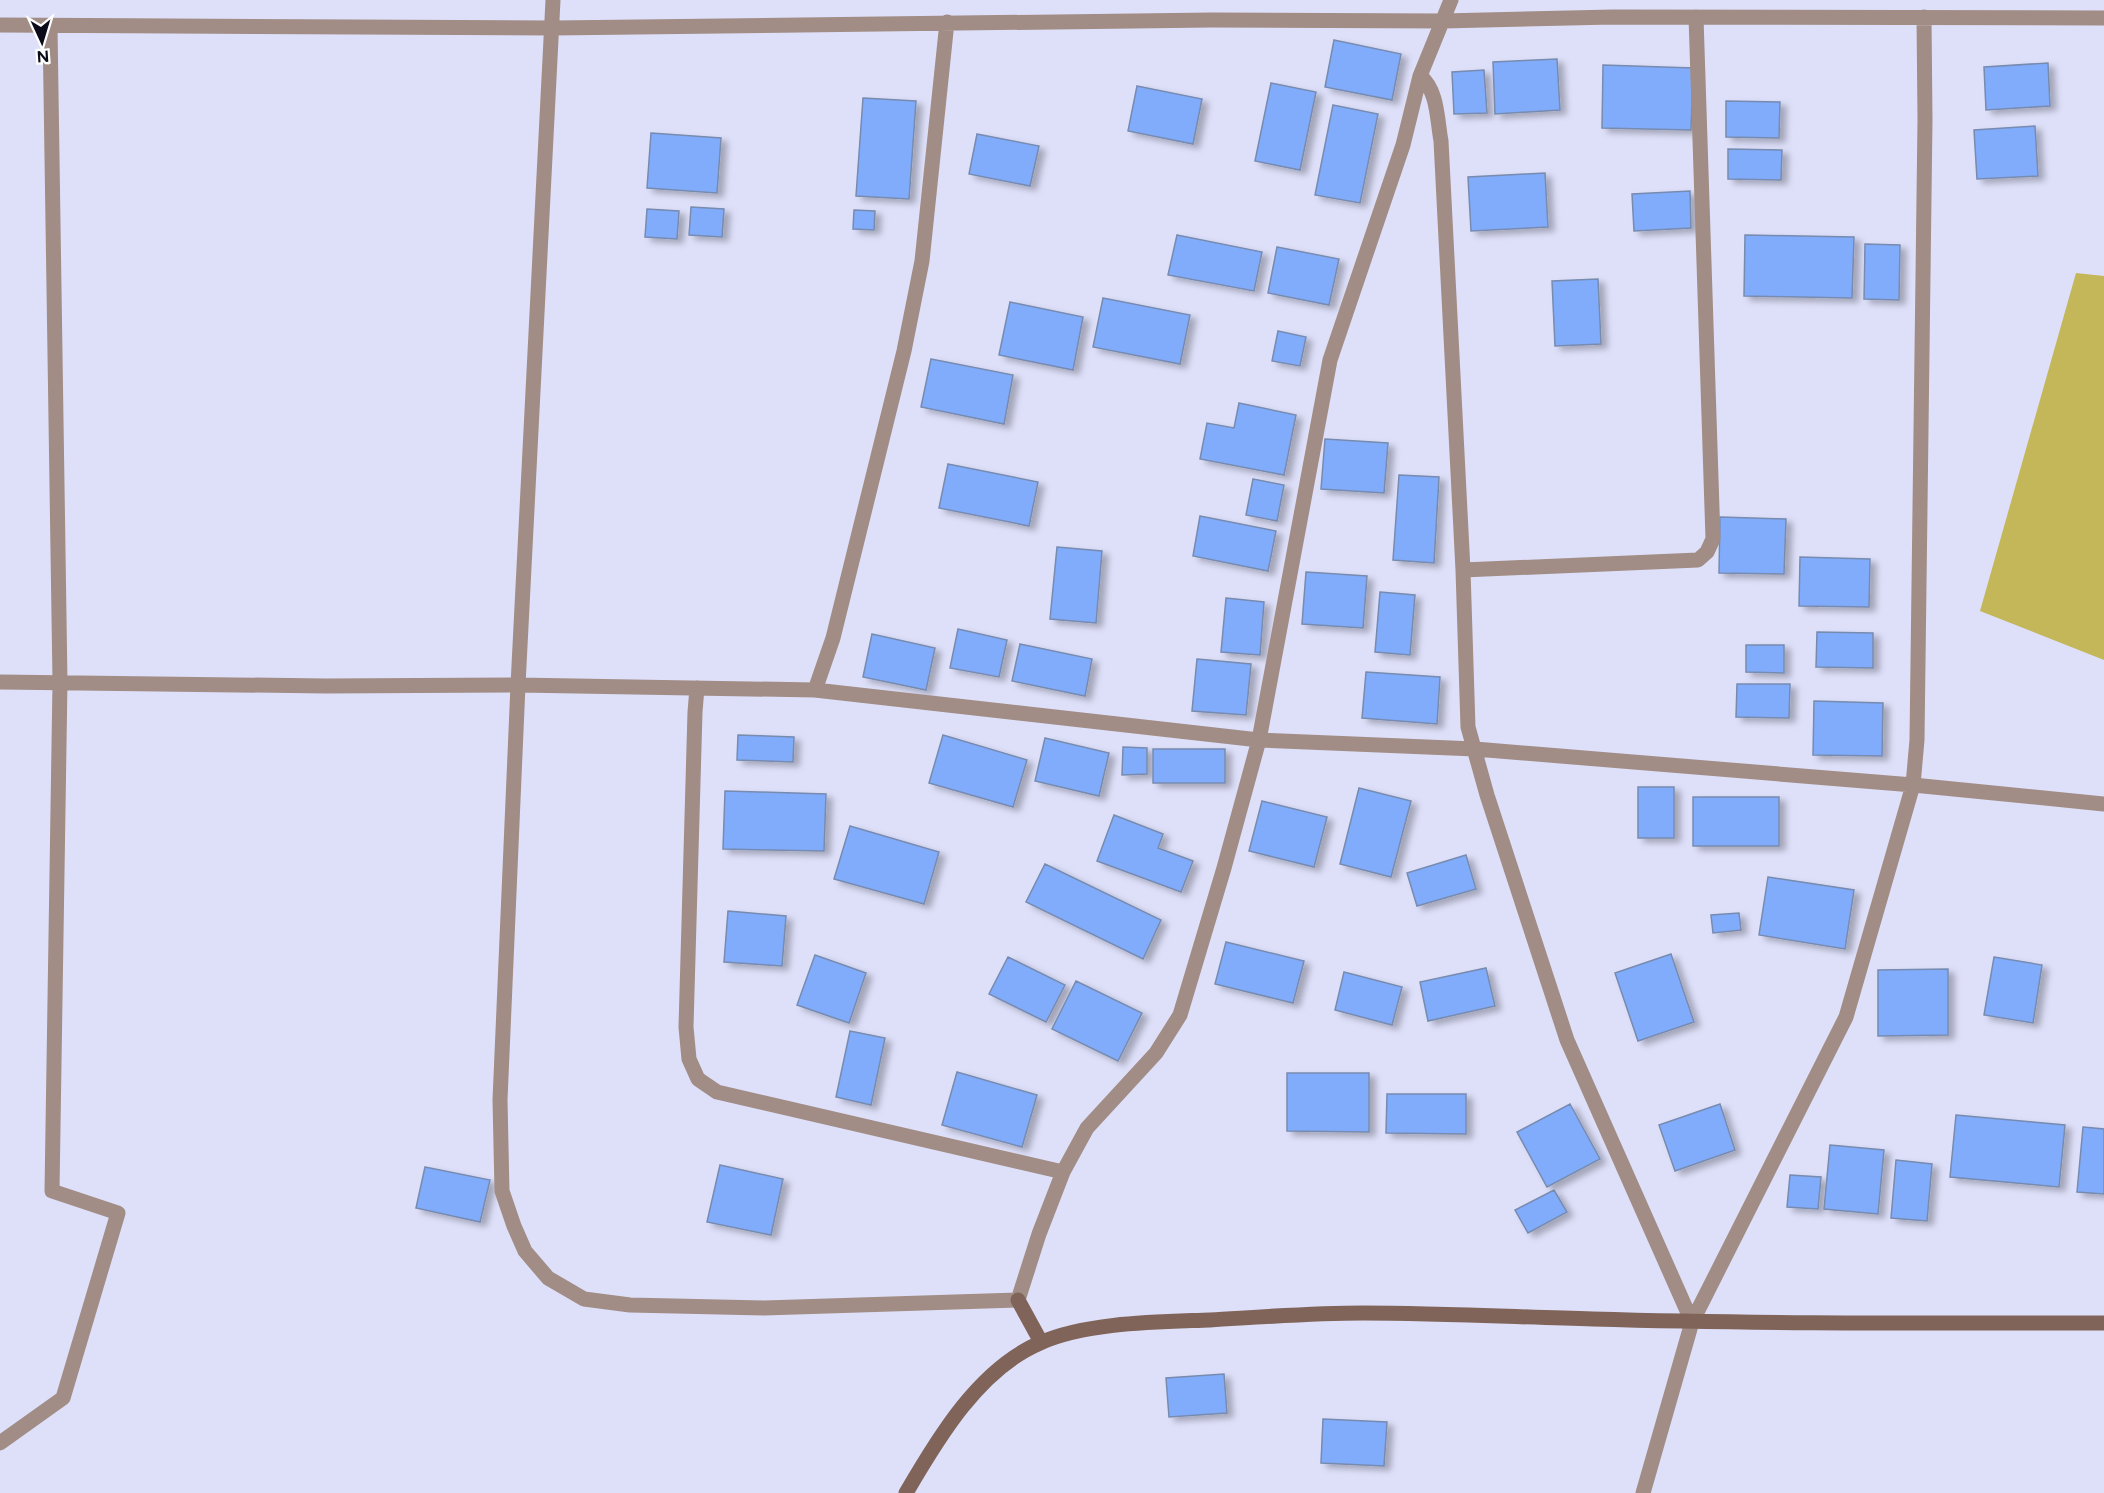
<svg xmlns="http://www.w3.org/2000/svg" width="2104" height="1493" viewBox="0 0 2104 1493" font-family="Figtree,sans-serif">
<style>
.green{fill:#c3b759}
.building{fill:#81acfc;stroke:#778bb0;stroke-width:1.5;filter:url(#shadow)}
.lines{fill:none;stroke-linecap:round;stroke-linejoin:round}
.street{stroke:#a18d85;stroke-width:15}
.secondary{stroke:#806459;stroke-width:15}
</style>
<defs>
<filter id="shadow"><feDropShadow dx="6" dy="4" stdDeviation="3" flood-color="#0004"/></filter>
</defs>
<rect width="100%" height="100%" fill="#dee0fa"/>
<path class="green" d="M2076,273L2104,276V660L1980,611Z"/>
<path class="building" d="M1334,40L1401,54L1392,100L1325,87Z
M1557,59L1560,110L1495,114L1493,62Z
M2048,63L2050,106L1986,110L1984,67Z
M1603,65L1693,68L1691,130L1602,128Z
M1484,70L1487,113L1454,114L1452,72Z
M1271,83L1316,92L1300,170L1255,161Z
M1137,86L1202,99L1193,144L1128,131Z
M863,98L916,101L909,199L856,196Z
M1726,101L1780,102L1779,138L1726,137Z
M1333,105L1378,114L1360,203L1315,195Z
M2035,126L2038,176L1977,179L1974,130Z
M651,133L721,138L717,193L647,188Z
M977,134L1039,146L1030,186L969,174Z
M1728,149L1782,150L1781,180L1728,179Z
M1545,173L1548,227L1471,231L1468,177Z
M1690,191L1691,228L1634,231L1632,194Z
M691,207L724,209L722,237L689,235Z
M647,209L679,211L677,239L645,237Z
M854,210L875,211L874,230L853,229Z
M1177,235L1262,252L1254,291L1168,275Z
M1745,235L1854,237L1852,298L1744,296Z
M1865,244L1900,245L1899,300L1864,299Z
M1277,247L1339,259L1329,305L1268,293Z
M1598,279L1601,344L1555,346L1552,281Z
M1103,298L1190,315L1180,364L1093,347Z
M1010,302L1083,317L1073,370L999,355Z
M1278,331L1306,337L1300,366L1272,361Z
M931,359L1013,375L1004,424L921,407Z
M1239,403L1296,415L1284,475L1200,459L1207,423L1234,428Z
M1325,439L1388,443L1384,493L1321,489Z
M948,464L1038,482L1029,526L939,508Z
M1399,475L1439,477L1434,563L1393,560Z
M1253,479L1284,485L1277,521L1246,515Z
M1200,516L1276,531L1268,571L1193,556Z
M1720,517L1786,519L1784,574L1719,573Z
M1057,547L1102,551L1096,623L1050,619Z
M1800,557L1870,559L1869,607L1799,606Z
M1306,572L1367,576L1363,628L1302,624Z
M1380,592L1415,595L1410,655L1375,652Z
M1226,598L1264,602L1260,655L1221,652Z
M958,629L1007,640L999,677L950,668Z
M1817,632L1873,633V668L1816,667Z
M872,634L935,648L926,690L863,677Z
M1020,644L1092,659L1085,696L1012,681Z
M1746,645H1784V673L1746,672Z
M1197,659L1251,664L1246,715L1192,711Z
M1366,672L1440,677L1437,724L1362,718Z
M1737,684H1790L1789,718L1736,717Z
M1814,701L1883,703L1882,756L1813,755Z
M738,735L794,737L793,762L737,760Z
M943,735L1027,760L1013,807L929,783Z
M1045,738L1109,753L1099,796L1035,781Z
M1123,747L1147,748V774L1122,775Z
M1153,749H1225V783H1153Z
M1638,787H1674V838H1638Z
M1359,788L1411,801L1391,877L1340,864Z
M725,791L826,794L824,851L723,849Z
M1693,797H1779V846H1693Z
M1262,801L1327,817L1314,867L1249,851Z
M1114,815L1163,834L1158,848L1193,861L1181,892L1097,861Z
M850,826L939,852L924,904L834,879Z
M1466,855L1476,889L1417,906L1407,873Z
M1045,864L1161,920L1143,959L1026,902Z
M1768,877L1854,890L1845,949L1759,935Z
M728,911L786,916L782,966L724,962Z
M1739,913L1741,930L1713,933L1711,915Z
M1226,942L1304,961L1293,1003L1215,984Z
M1671,954L1694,1022L1638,1041L1615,973Z
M815,955L866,973L849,1023L797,1005Z
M1008,957L1065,985L1046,1022L989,994Z
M1994,957L2042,965L2033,1023L1984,1015Z
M1486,968L1495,1006L1428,1021L1420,982Z
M1948,969V1035L1878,1036V970Z
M1344,972L1402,987L1392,1025L1335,1010Z
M1076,981L1142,1013L1118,1061L1052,1029Z
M850,1031L885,1038L871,1105L836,1097Z
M957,1072L1037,1095L1022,1147L942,1125Z
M1287,1073H1369V1132L1287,1131Z
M1387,1094H1466V1134L1386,1133Z
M1570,1104L1600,1159L1547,1187L1517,1132Z
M1720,1104L1735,1150L1675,1171L1659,1125Z
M1956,1115L2065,1125L2059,1187L1950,1177Z
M2083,1127L2104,1129V1194L2077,1192Z
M1830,1145L1884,1150L1878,1214L1824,1209Z
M1896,1160L1932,1164L1927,1221L1891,1218Z
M720,1165L783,1179L771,1235L707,1222Z
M425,1167L490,1180L480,1222L416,1208Z
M1790,1175L1821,1177L1818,1209L1787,1207Z
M1554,1190L1567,1212L1528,1233L1515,1210Z
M1224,1374L1227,1413L1169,1417L1166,1378Z
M1323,1419L1387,1422L1384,1466L1321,1463Z"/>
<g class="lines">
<path class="street" d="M553,0L518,685L500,1100L502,1191L514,1226L525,1251L548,1278L584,1299L630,1305L764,1308L1018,1300L1039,1234L1063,1172L1087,1128L1156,1053L1180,1015L1224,868L1259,740L1330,360L1403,145L1420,76L1451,0
M0,25L553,28L1212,20L1443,21L1613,17L2104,18
M1420,76C1438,90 1437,120 1441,141L1463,570L1468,727L1487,795L1567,1040L1692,1322
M1463,570L1698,560L1707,552L1713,539L1696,17
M0,682L326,686L518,685L815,690L1259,740L1475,749L1913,785L2104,804
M697,688L695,712L686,1027L689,1059L698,1079L717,1092L1063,1172
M815,690L833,638L904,351L922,261L947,22
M0,1443L63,1398L118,1213L52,1191L60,682L50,26
M1643,1493L1692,1322L1846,1017L1913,785L1917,740L1925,120L1924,17"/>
<path class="secondary" d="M1018,1300L1041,1342
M906,1493C938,1438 979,1369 1040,1343C1087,1322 1159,1322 1210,1320C1261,1317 1312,1313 1363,1313C1440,1313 1516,1317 1593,1319C1763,1324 1934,1323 2104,1323"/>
</g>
<g transform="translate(42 42) rotate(176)" stroke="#ffffff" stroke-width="4.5" paint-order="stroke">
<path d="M0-4.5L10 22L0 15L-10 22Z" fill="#0b0b1a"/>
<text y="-9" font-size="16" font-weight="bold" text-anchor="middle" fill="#0b0b1a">N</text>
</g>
</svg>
